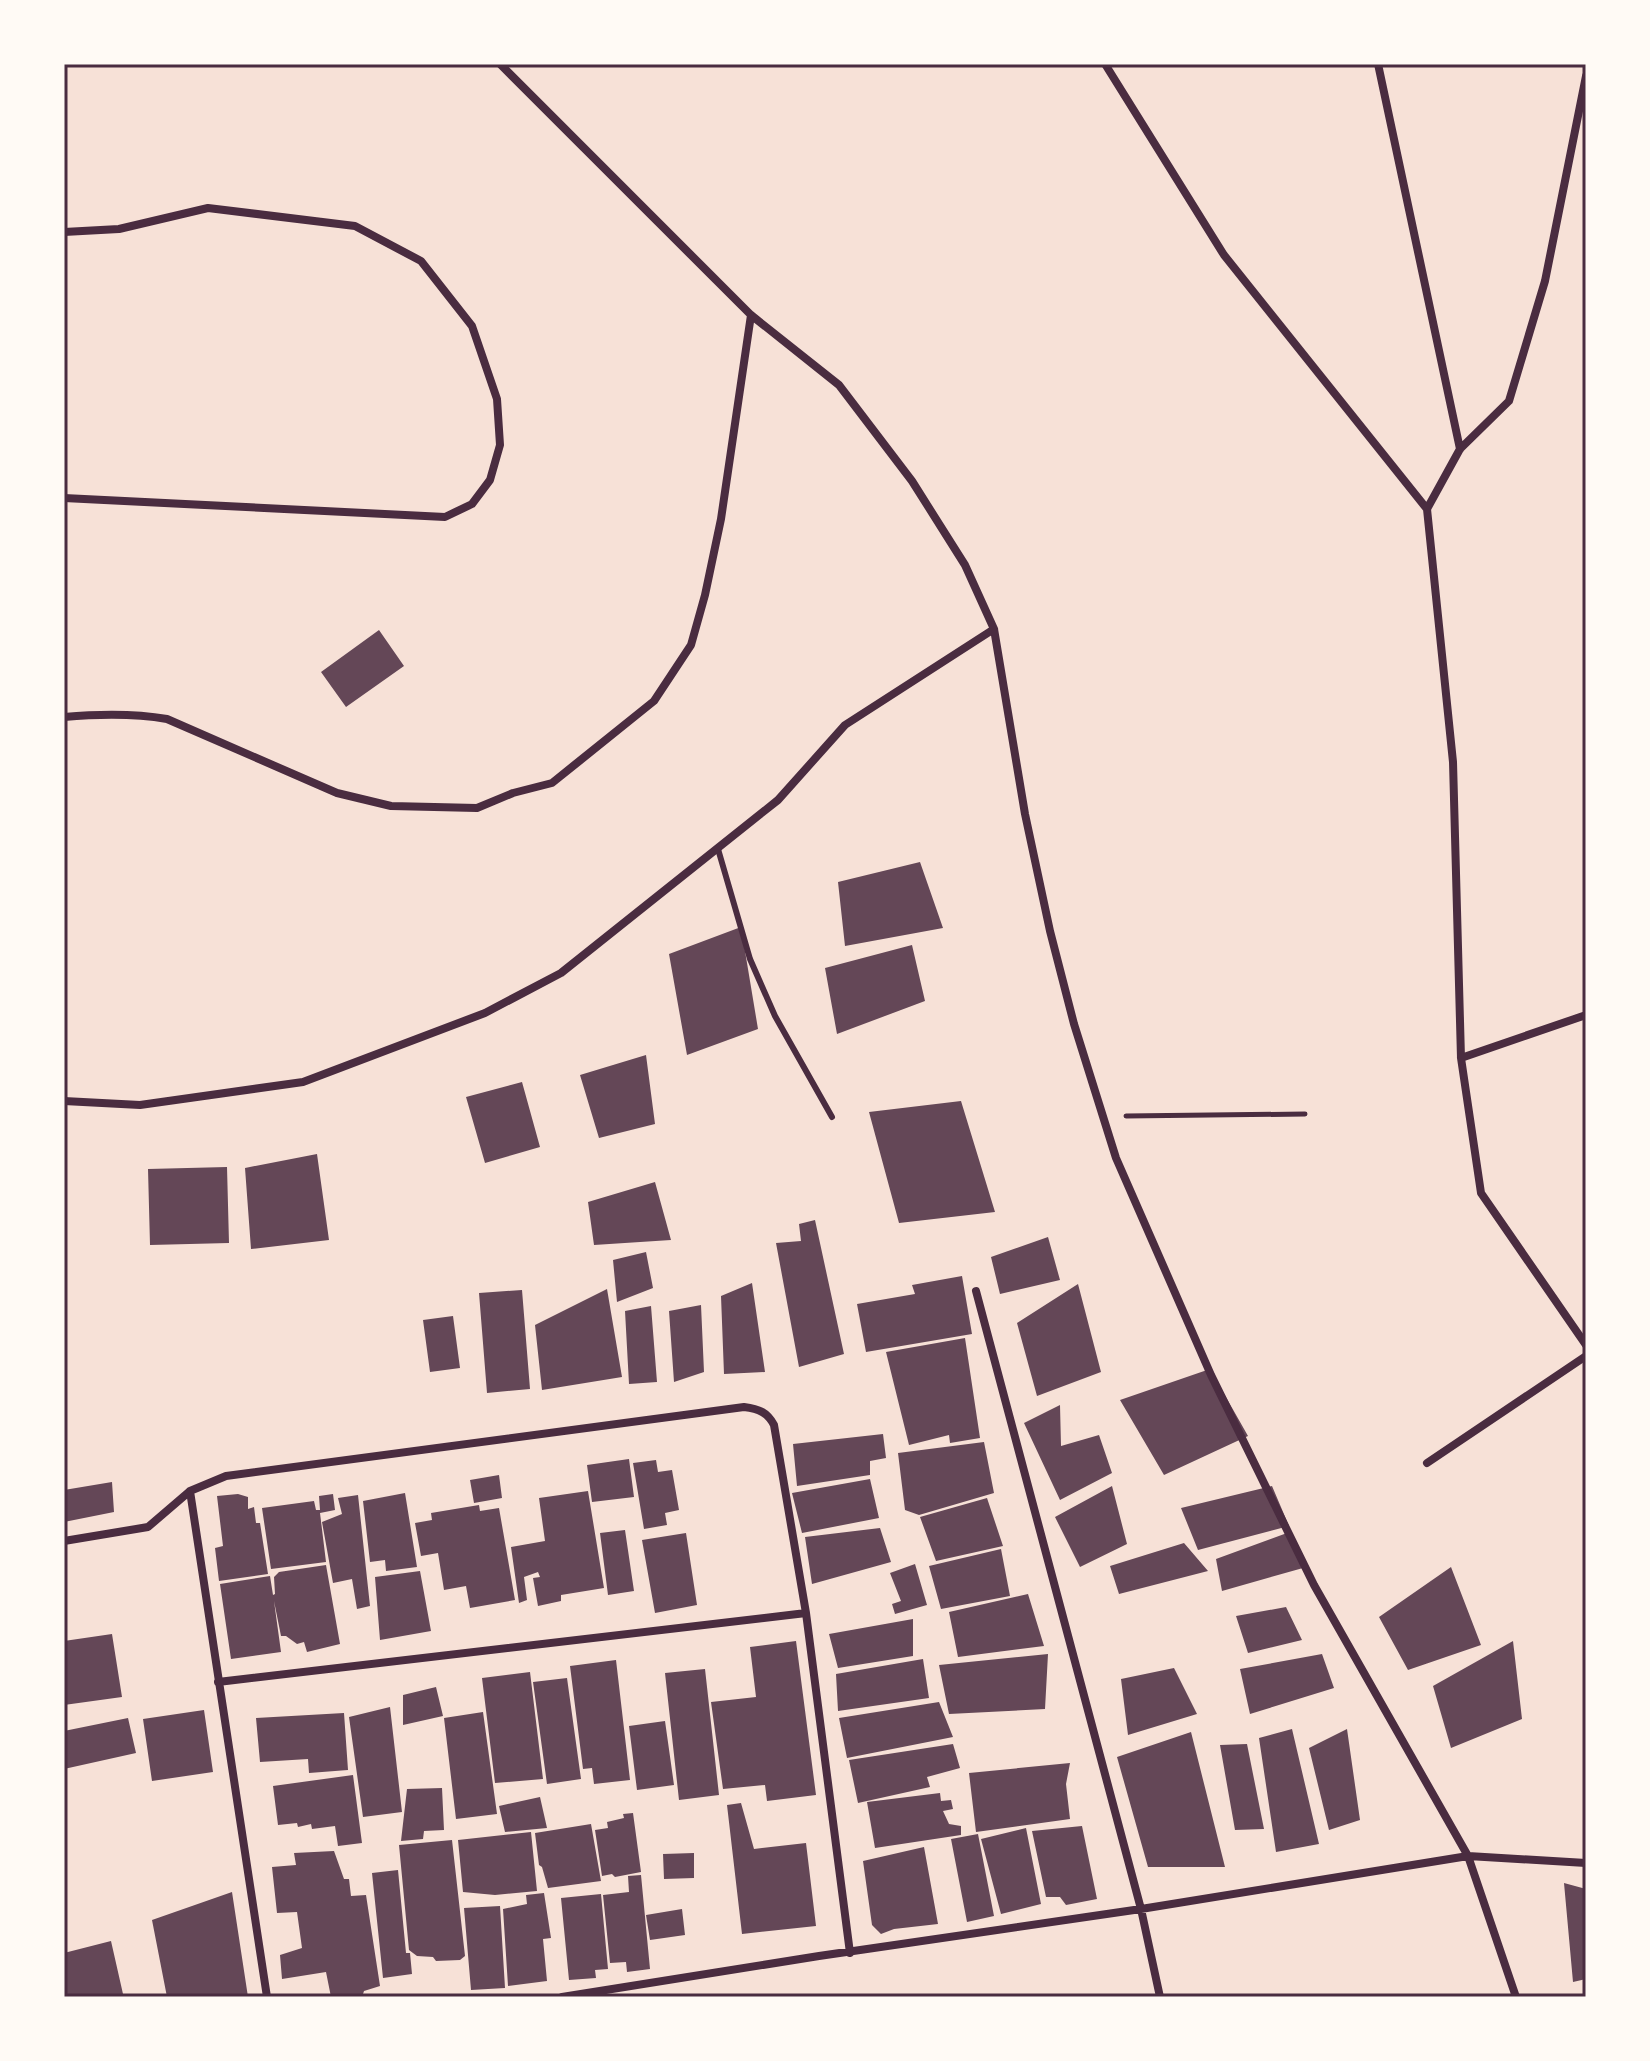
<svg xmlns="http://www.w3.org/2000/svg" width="1650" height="2061" viewBox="0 0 1650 2061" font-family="'Titillium Web',sans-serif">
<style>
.building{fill:#644757}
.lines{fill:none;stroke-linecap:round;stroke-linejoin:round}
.path{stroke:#4a2c40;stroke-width:5}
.service{stroke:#4a2c40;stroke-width:6}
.minor{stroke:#4a2c40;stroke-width:8}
.neatline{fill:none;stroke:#4a2c40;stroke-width:3}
</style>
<rect width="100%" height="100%" fill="#f7e1d7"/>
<path class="building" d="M379,630L404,666L346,707L321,672Z
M920,862L943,928L845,946L838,882Z
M741,927L758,1029L687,1055L669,954Z
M912,945L925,1001L837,1034L825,968Z
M646,1055L655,1124L599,1138L580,1075Z
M522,1082L540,1147L485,1163L466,1097Z
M961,1101L995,1212L899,1223L869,1112Z
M317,1154L329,1240L251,1249L245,1168Z
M227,1167L229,1243L150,1245L148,1169Z
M655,1182L671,1240L594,1245L588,1202Z
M815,1220L844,1354L799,1367L776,1243L801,1241L799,1224Z
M1048,1237L1060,1280L1000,1294L991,1257Z
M646,1252L653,1288L617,1302L613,1260Z
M962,1276L972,1334L866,1352L857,1304L915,1294L912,1285Z
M752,1283L765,1372L724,1374L721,1296Z
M1078,1284L1101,1372L1037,1396L1017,1323Z
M607,1289L622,1377L542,1390L535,1325Z
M522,1290L530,1389L487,1393L479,1293Z
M701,1305L704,1372L674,1382L669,1311Z
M651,1306L657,1382L629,1384L625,1311Z
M453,1316L460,1368L430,1372L423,1320Z
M965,1338L980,1438L950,1443L949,1435L909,1445L886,1352Z
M1210,1369L1248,1436L1164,1475L1120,1400Z
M1060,1405L1061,1446L1099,1435L1112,1473L1060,1500L1024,1423Z
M883,1434L886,1458L870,1461V1475L797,1486L793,1444Z
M984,1442L994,1493L919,1515L905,1510L898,1453Z
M629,1459L634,1497L592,1502L587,1465Z
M656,1460L658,1472L672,1470L679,1510L665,1513L667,1525L644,1529L633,1463Z
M499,1475L502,1498L474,1503L470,1480Z
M870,1479L879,1518L802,1533L792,1493Z
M112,1482L114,1512L64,1522V1490Z
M1112,1486L1127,1544L1080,1567L1055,1517Z
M1272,1486L1289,1526L1198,1550L1181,1508Z
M588,1491L604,1588L561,1595V1601L538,1606L533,1578L540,1577L538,1572L524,1577L527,1600L519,1603L511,1547L545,1541L539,1498Z
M405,1493L417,1567L386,1571L385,1560L370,1562L363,1501Z
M238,1494L248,1497V1509L254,1507L256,1523H260L268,1574L219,1581L215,1548L223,1546L217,1496Z
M333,1494L335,1510L320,1513L326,1562L271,1569L262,1508L314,1501L316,1510H320L319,1496Z
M358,1495L370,1606L357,1609L352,1579L333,1583L322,1522L342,1514L338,1498Z
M987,1498L1003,1546L936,1561L920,1517Z
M479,1505L480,1511L499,1508L515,1600L470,1608L466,1586L444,1590L438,1553L421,1556L415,1523L432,1520L431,1513Z
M880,1528L891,1562L812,1584L805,1537Z
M625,1530L634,1591L608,1595L600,1533Z
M686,1533L697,1605L655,1613L642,1540Z
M1287,1533L1303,1568L1222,1591L1216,1559Z
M1184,1543L1208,1571L1119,1594L1110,1566Z
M1001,1549L1010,1596L941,1609L929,1566Z
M915,1564L927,1605L895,1614L892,1604L901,1601L890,1573Z
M326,1565L340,1644L307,1652L304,1642L297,1644L286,1636H281L274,1601L281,1652L231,1659L220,1584L270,1576L273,1595L275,1594L274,1577L279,1572Z
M1451,1567L1481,1645L1408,1670L1379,1617Z
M420,1571L431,1631L380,1640L375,1577Z
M1028,1594L1044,1646L958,1657L949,1612Z
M1286,1607L1302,1640L1248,1653L1236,1616Z
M913,1619V1656L838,1668L829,1634Z
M112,1634L122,1697L64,1705V1641Z
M796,1641L816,1795L767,1801L765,1785L723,1789L711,1702L756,1697L750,1647Z
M1513,1641L1522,1719L1451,1748L1433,1686Z
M1048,1654L1045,1709L949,1714L939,1665Z
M1322,1654L1334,1688L1250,1714L1240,1669Z
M923,1659L929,1698L838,1711L836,1674Z
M616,1660L630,1780L594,1784L592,1768L583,1769L570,1666Z
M1174,1668L1197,1714L1128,1735L1121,1679Z
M705,1669L719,1795L679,1800L665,1673Z
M530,1672L543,1779L495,1783L482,1678Z
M567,1678L581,1779L547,1784L533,1682Z
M436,1687L443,1716L403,1725V1695Z
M939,1702L953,1737L847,1758L839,1718Z
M390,1707L402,1812L363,1817L349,1717Z
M204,1710L213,1772L152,1781L143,1719Z
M483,1712L497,1814L456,1819L444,1718Z
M344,1713L348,1770L309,1773L308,1759L260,1762L256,1718Z
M128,1718L136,1753L64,1769V1731Z
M665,1721L674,1785L637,1790L629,1726Z
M1292,1729L1319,1844L1276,1852L1259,1738Z
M1347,1729L1360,1820L1329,1830L1309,1748Z
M1191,1732L1225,1867H1148L1117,1757Z
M953,1744L960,1768L927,1777L930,1787L858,1803L849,1760Z
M1247,1744L1264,1829L1235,1830L1220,1745Z
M1070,1763L1066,1784L1070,1819L976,1832L969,1773Z
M353,1775L362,1843L338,1846L335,1826L312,1829L311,1824L298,1827L297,1823L278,1825L273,1786Z
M442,1788L444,1830L424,1831L423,1839L401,1841L407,1789Z
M940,1793L941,1801L951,1800L953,1809L943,1811L949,1824L961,1826V1835L875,1848L867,1802Z
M540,1797L547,1828L505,1832L499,1806Z
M741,1803L754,1849L806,1843L816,1926L742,1934L727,1805Z
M633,1813L641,1872L615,1877L612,1874L602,1876L595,1830L608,1828L607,1822L624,1818L623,1814Z
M591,1824L601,1881L548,1888L542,1867L539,1865L535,1833Z
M1082,1826L1097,1899L1066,1905L1060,1897H1046L1032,1831Z
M1026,1828L1041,1904L1001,1914L981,1839Z
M531,1832L537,1891L495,1895L463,1892L458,1840Z
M978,1834L994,1916L967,1922L951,1839Z
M452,1840L465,1956L460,1960L436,1961L433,1957L417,1956L409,1950L399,1845Z
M924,1847L938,1924L894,1929L881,1934L872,1925L863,1861Z
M334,1851L344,1879H349L351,1896L366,1895L380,1986L364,1991L362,1997H331L326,1972L282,1979L280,1955L302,1948L297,1912L277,1913L272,1867L296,1865L294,1853Z
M694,1853V1878L664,1879L663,1854Z
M398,1870L406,1953H410L412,1974L383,1978L372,1873Z
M641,1875L650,1969L627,1972L626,1962L610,1963L603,1895L629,1892L628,1876Z
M1564,1883L1586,1889V1979L1573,1982Z
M232,1892L248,1997H167L152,1920Z
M544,1893L551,1938L543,1939L547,1981L508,1986L503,1909L527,1904L526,1895Z
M601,1894L608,1969L595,1970L596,1978L569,1980L561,1898Z
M500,1906L505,1988L471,1990L464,1908Z
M682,1909L685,1935L650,1940L646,1915Z
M111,1941L123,1994L110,1997H64V1953Z"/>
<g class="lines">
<path class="path" d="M1126,1116L1305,1114"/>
<path class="service" d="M718,849L750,959L775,1016L832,1117"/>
<path class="minor" d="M500,64L751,315L839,385L912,481L965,565L994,629L1025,814L1050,931L1074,1024L1116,1158L1211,1375L1314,1585L1468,1856L1516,1997
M1105,64L1224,255L1427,509L1453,762L1461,1058L1481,1193L1586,1345
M1378,64L1460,449
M64,232L119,229L208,208L355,226L421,261L472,326L497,399L500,445L490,480L472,504L445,517L64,498
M1427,509L1460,449L1509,401L1545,281L1586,76
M64,717C99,714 132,713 167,719L337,793L391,806L477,808L513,793L552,783L654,701L691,645L705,595L721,519L751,315
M1461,1058L1586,1015
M64,1101L140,1105L303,1082L485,1013L561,973L778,800L845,725L994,629
M976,1291L1141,1909L1160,1997
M1427,1463L1586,1356
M190,1491L267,1997
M64,1541L148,1527L190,1491L226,1476L744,1407C759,1409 767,1412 774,1425L806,1613L850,1953
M218,1682L806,1613
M562,1997L819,1956L1141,1909L1468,1856L1586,1863"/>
</g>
<rect width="1650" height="2061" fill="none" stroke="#fffaf5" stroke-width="132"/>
<rect x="66" y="66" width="1518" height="1929" class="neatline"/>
</svg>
